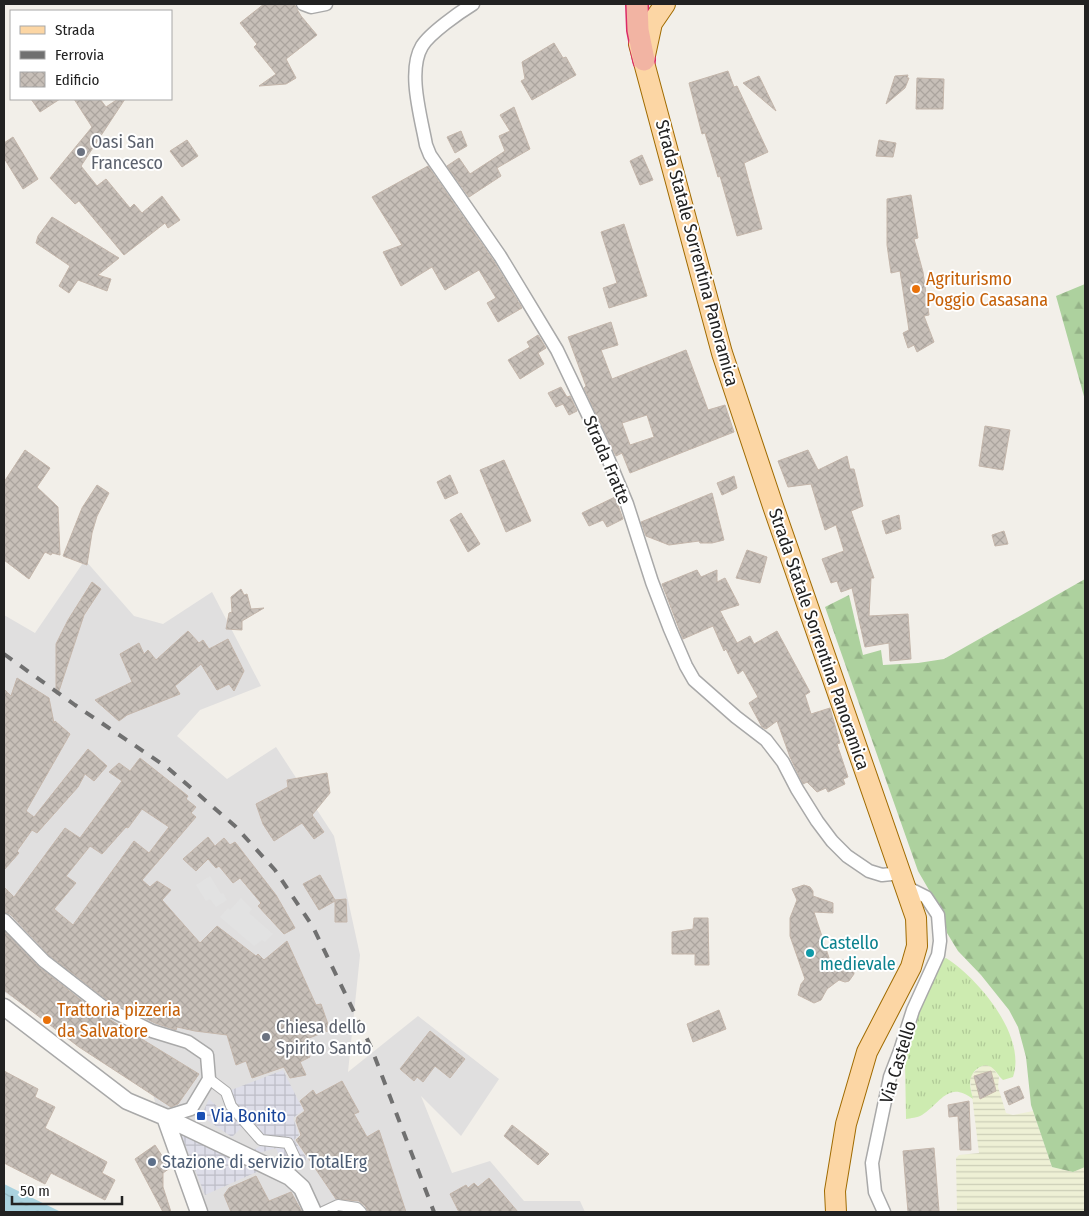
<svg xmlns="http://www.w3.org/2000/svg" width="1089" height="1216" viewBox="0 0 1089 1216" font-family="'Fira Sans Condensed',sans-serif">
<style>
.residential{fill:#e0dfdf}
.farmland{fill:url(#farmland-rules)}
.grass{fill:url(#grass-tufts)}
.forest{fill:url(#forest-firs)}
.parking{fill:#e2e2e2}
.plaza{fill:url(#plaza-grid)}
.water{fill:url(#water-ripples)}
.building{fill:url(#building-cross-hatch);stroke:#c4b6ab;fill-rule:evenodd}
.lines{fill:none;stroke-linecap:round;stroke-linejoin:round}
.pedestrian-casing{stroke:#a9a9a9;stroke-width:12}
.minor-casing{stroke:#a9a9a9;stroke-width:15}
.tertiary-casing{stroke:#a9a9a9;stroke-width:19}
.primary-casing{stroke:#a06b00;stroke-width:22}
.trunk-casing{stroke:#dc2a67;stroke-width:24}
.pedestrian{stroke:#fff;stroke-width:10}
.minor{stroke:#fff;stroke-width:12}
.tertiary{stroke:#fff;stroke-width:16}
.primary{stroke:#fcd6a4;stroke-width:20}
.trunk{stroke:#f2b4a3;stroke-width:21}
.rail{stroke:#707070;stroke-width:4;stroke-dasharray:10 10;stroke-linecap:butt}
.worship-dot{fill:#6b7280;stroke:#fff;stroke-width:2}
.food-dot{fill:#e8710a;stroke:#fff;stroke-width:2}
.culture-dot{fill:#0f9aa8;stroke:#fff;stroke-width:2}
.transit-dot{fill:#1a4fb4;stroke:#fff;stroke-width:2}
.service-dot{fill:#5c6f8a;stroke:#fff;stroke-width:2}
.labels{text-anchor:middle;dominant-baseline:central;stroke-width:4;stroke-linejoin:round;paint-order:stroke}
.worship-label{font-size:18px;fill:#5b616d;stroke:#fff;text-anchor:start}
.street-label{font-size:18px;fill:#222;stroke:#fff}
.food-label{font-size:18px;fill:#c56008;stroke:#fff;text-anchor:start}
.culture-label{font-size:18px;fill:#0d838f;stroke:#fff;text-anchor:start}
.transit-label{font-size:18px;fill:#164399;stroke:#fff;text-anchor:start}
.service-label{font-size:18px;fill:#4e5e75;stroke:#fff;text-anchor:start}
</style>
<defs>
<pattern id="farmland-rules" width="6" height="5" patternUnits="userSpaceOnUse" patternTransform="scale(1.25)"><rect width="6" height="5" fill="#eef0d5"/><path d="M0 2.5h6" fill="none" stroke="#ccceb7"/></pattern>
<pattern id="grass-tufts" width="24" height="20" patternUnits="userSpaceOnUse" patternTransform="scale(1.25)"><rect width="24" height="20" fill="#cdebb0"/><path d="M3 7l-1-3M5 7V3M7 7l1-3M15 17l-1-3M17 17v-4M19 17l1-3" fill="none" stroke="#b0c997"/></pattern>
<pattern id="forest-firs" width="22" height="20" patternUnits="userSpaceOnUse" patternTransform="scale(1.25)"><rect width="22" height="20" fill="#add19e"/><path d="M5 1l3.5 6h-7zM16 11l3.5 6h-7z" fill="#95b388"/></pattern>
<pattern id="plaza-grid" width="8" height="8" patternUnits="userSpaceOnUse" patternTransform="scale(1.25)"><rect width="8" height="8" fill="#dddde8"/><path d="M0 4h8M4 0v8" fill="none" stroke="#bdbdc7"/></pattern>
<pattern id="water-ripples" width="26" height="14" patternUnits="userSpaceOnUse" patternTransform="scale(1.25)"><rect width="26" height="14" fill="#aad3df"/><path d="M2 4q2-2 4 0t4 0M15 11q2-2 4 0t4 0" fill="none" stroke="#92b5bf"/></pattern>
<pattern id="building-cross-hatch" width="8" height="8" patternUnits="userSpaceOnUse" patternTransform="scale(1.25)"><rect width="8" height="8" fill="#c7bfb8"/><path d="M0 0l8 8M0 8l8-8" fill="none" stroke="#aba49e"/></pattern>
</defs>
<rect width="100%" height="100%" fill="#f2efe9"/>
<path class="residential" d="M85,560L134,616L163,624L212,592L261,686L200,710L177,736L227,779L276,747L334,836L360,955L348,1072L418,1016L499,1079L461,1136L421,1096L452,1173L490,1161L524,1201H580L585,1212H190L151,1089L4,992V615L35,633Z"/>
<path class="farmland" d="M983,1065H988L993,1068L999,1077L998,1087L1006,1113L1013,1115L1033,1111L1052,1167L1073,1172L1085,1167V1212H957L956,1158L959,1155L979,1153L970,1079L972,1074Z"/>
<path class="grass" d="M946,958C978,978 1027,1036 1013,1077L1003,1080C998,1076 995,1068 989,1066C985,1064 981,1066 977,1069C967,1077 970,1087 973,1099C948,1080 941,1103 922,1115C917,1118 911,1118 906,1119L905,1060L909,1027L943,959Z"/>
<path class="forest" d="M1085,284V400L1056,296Z
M1085,579V1167L1073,1172L1052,1167L1031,1105L1026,1057L1018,1027L1009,1010L981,975L958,951L947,933L944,916L918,871L825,607L849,595L863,655L881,650L883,665L918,663L944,659Z"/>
<path class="parking" d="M210,876L221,894L223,893L227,900L216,907L210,899L206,901L196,885Z
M241,898L252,909L249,913L273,934L265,942L262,940L254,946L220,917L228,908L230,910Z"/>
<path class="plaza" d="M283,1070L303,1110L293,1118L299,1135L294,1140L308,1160L281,1161L276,1148L259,1153L254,1150L260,1146L242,1127L232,1137L201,1116L209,1099L221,1110L231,1106L226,1092Z
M181,1134L259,1171L205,1195Z"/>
<path class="water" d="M4,1184L61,1212H4Z"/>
<path class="building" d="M264,4H294L301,16L317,35L286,59L296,78L286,84L259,86L276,74L254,47L257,44L240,23Z
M554,43L563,58L566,57L576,75L532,100L521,81L525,79L522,62Z
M728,71L734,87L737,86L768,152L744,163L762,229L737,236L720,176L718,177L705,133L702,134L689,83Z
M908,75L907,78H909L905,88L886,104L895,76Z
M759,76L776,111L743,83Z
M917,78L944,79L943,109H916Z
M31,99H60L40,112Z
M74,99H100L106,107L118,99H125L81,166L97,186L106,179L130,208L134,204L142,213L162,196L180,220L168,228L165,223L124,255L79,201L75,204L50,178L92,127Z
M514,107L530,149L497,168L501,176L469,197L447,166L459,158L470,174L505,151L499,136L510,131L500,115Z
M461,131L467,146L455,153L447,137Z
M13,137L38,179L23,189L4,158V143Z
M187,140L198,156L182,167L170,151Z
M879,140L896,143L893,157L876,156Z
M642,155L653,180L640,185L630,161Z
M428,166L493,260L522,308L498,322L487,303L496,298L479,270L445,290L432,267L401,286L383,252L402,245L372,197Z
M911,195L918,238L914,239L923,272L929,315L924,316L934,342L917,352L914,345L908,348L903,333L909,330L900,271L891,273L887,245V199Z
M52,217L119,258L98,275L111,279L107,291L78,280L69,293L59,286L70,266L36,243L38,236Z
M624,224L647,296L609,308L603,288L617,283L601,232Z
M611,322L618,345L601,350L612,379L686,350L708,410L725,405L734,432L630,473L622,453L616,456L584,388L586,386L568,337ZM647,415L654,437L630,445L622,423Z
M538,335L546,348L538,353L544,364L520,379L508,360L530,347L527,342Z
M561,387L567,397L570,396L577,411L569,415L563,404L556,407L548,393Z
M985,426L1010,430L1003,470L979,466Z
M25,450L50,468L37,487L58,507L60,555L52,553L51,555L45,552L29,579L4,560V482Z
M808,450L818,470L847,456L850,469H854L863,506L851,511L874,578H871L869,616L908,614L911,659L890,661L889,643L865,647L852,588L841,592L837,581L831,583L822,559L844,551L836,525L825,530L811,484L788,487L778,461Z
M504,460L531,521L506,532L480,470Z
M450,475L458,493L445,499L437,482Z
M734,476L737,488L722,495L717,483Z
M97,485L109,493L97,516L92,533L87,565L63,556L82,508Z
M712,493L724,540L712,543H700L699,541L669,545L646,536L641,522Z
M615,497L623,519L607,527L603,520L589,526L582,513Z
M461,513L480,544L468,552L450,520Z
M899,515L901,529L886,534L882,521Z
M1004,531L1008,544L995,546L992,535Z
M747,550L767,557L760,583L736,578Z
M697,570L701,577L717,570V582L725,578L739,605L720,611L737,643L750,636L754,644L777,631L810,692L805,695L811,714L830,708L840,743L837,744L848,777L843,779L845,784L828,792L826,788L817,792L807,782L803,784L790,757L777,721L766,729L762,727L749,703L758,697L743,670L738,674L726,649L724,651L713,626L683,639L662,584Z
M92,582L101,589L84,615L58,694H56V644L68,620Z
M241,589L244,595L247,594L251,609L264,608L242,621V630L226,629L229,613L232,612L231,597Z
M188,631L199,643L203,640L209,649L228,639L244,671L234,691L229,684L217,690L201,664L175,686L180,694L127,715L119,721L95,700L132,682L120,654L139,643L144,654L148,650L156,660Z
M17,678L49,698L54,723L55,721L70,734L26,811L34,817L88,749L107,766L94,781L85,774L78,787L37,833L32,830L17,851L19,853L4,870V689L11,696Z
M140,758L188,796L186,799L196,807L191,813L196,817L142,880L150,887L157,881L171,890L162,900L200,943L217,926L256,956L258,954L264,960L287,941L316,1005L321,1004L330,1030L304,1040L310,1057L300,1062L306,1075L290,1078L284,1067L252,1078L246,1061L236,1065L227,1035L195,1031L177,1027L176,1030L155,1023L106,999L49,955L10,914L4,912V887L14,897L65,828L80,838L122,781L109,772L119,763L130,771ZM142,809L169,827L149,853L134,841L73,925L54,909L76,883L66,876L90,846L102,854L126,827L128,828Z
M327,773L330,793L312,815L324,832L314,839L302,823L274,841L263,824L256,804L288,787L287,780Z
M208,837L215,846L224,838L230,845L235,842L276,895L295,928L284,934L258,906L261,903L240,878L233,883L219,866L216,868L208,859L196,871L183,859Z
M320,875L335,900L346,899L347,922H335V901L319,910L303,884Z
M804,885L810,887L813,891V896L833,903V913L814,912L831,964L846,959L853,968L854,974L849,981L845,982L839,980L827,989L821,1000L814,1003L798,995L801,984L805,979L790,936V918L797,900L792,889Z
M694,918H708L709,965H695V954H672V932L693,929Z
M4,931L39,967L91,1008L199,1074L178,1104L171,1107L79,1047L4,990Z
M719,1010L726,1029L693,1042L687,1024Z
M430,1031L465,1059L450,1078L435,1066L423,1082L417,1077L414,1081L400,1069Z
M4,1071L38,1089L35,1097L55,1107L45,1128L107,1162L102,1173L115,1180L105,1200L51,1173L45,1184L4,1163Z
M991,1071L996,1091L980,1099L974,1076Z
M342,1081L359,1112L354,1114L367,1137L379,1130L406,1212H368L366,1207L359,1201L336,1199L296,1140L301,1135L296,1121L297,1117L305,1111L300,1101L313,1090L316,1095Z
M1019,1086L1024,1098L1009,1105L1004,1092Z
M969,1101L971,1150H960L958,1116L949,1117L948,1105Z
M512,1125L549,1154L538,1165L504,1136Z
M155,1145L170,1168L163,1173V1187L171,1212H163L135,1159Z
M934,1148L939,1211L908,1212L903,1151Z
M256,1176L269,1201L291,1192L302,1212H231L224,1195L229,1188Z
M489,1178L518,1212H459L450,1194L466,1185L468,1188L474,1183L478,1187Z"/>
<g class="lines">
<defs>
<path id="pedestrian" d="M209,1079L226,1092L231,1106L261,1140L288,1143L296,1160
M323,1212L338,1205L357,1208L361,1212"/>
<path id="minor" d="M303,4L311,7L326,4
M473,4C460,12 430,33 422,46C407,71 421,117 426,145L430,155L500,256L557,350L602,444L627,504L652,582L670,629L686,666L694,680L736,717L766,740L783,762L797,789L817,821L832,841L847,856L869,871L882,875L901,873
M4,920L44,961L102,1006L152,1031L188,1042L207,1055L209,1079L191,1109L165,1117
M884,1212L875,1192L872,1163L890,1077L900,1051L913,1010L938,955L940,941L938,915L926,897L906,887"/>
<path id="tertiary" d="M4,1007L127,1101L165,1117L290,1177L302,1188L313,1212
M165,1117L199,1212"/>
<path id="primary" d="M639,44L722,353L773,506L916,918L917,946L911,967L867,1052L846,1124L835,1191L836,1212
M644,60L652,23L665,4"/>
<path id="trunk" d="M637,4L638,30L644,60"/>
</defs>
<use href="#pedestrian" class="pedestrian-casing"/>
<use href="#minor" class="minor-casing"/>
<use href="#tertiary" class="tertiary-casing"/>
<use href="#primary" class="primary-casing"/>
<use href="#trunk" class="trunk-casing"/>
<use href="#pedestrian" class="pedestrian"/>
<use href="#minor" class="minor"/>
<use href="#tertiary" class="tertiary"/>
<use href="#primary" class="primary"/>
<use href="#trunk" class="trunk"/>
<path class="rail" d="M4,654L75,705L168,768L235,826L275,870L313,927L371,1047L434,1212"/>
</g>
<g class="worship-dot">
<circle cx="81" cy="152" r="5"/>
<circle cx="266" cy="1037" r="5"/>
</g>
<g class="food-dot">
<circle cx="916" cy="289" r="5"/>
<circle cx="47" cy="1020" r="5"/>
</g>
<circle class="culture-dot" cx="810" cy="953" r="5"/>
<rect class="transit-dot" x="196" y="1111" width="10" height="10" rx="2.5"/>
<circle class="service-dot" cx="152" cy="1162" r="5"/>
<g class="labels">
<g class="worship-label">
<text x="91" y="142">Oasi San<tspan x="91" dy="21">Francesco</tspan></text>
<text x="276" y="1027">Chiesa dello<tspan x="276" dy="21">Spirito Santo</tspan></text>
</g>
<g class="street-label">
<text transform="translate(697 253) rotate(75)">Strada Statale Sorrentina Panoramica</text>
<text transform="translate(607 460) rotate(67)">Strada Fratte</text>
<text transform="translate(819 639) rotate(71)">Strada Statale Sorrentina Panoramica</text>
<text transform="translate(898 1062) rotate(-73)">Via Castello</text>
</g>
<g class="food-label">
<text x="926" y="279">Agriturismo<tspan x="926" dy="21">Poggio Casasana</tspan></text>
<text x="57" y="1010">Trattoria pizzeria<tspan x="57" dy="21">da Salvatore</tspan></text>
</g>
<g class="culture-label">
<text x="820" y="943">Castello<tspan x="820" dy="21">medievale</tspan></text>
</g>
<g class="transit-label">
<text x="211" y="1116">Via Bonito</text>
</g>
<g class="service-label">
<text x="162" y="1162">Stazione di servizio TotalErg</text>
</g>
</g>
<rect width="1089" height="1216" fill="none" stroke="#222222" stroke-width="10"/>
<rect x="10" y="10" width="162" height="90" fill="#ffffff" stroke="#a7a7a7"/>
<rect x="20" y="26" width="25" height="8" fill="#fcd6a4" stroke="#a7a7a7"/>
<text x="55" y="35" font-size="15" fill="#222222">Strada</text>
<rect x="20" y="51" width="25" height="8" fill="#707070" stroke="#a7a7a7"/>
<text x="55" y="60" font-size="15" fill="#222222">Ferrovia</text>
<rect x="20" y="72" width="25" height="15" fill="url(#building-cross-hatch)" stroke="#a7a7a7"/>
<text x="55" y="85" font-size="15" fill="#222222">Edificio</text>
<path d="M12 1196v8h110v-8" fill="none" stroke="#222222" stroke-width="2.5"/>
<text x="20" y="1196" font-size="15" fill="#222222" stroke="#ffffff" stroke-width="4" paint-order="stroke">50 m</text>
</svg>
